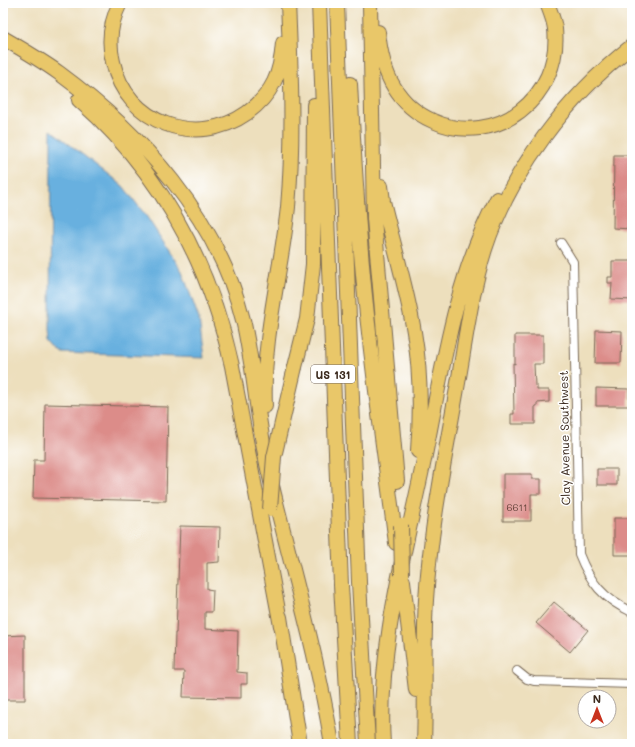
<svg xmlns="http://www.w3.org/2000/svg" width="635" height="747" viewBox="0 0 635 747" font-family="Mali,sans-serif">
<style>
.water{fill:#67b0df;stroke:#516d7e}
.building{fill:#dc8c89}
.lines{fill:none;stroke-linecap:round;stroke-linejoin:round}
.street-casing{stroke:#796956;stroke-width:10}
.highway-casing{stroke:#796956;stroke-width:16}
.street{stroke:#fff;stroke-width:8}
.highway{stroke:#e9c769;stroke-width:14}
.highway-bridge-casing{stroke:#796956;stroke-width:16;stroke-linecap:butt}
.highway-bridge{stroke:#e9c769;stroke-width:14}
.labels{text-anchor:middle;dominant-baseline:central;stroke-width:3;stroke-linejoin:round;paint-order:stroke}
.number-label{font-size:10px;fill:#634239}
.shield{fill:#fff;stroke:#766a62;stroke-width:1}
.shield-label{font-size:11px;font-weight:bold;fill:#3b2a1e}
.street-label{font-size:12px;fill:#3b2a1e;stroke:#fff}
</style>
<rect width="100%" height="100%" fill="#fff"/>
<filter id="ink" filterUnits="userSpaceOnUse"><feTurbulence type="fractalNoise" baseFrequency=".025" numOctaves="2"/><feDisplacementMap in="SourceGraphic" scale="8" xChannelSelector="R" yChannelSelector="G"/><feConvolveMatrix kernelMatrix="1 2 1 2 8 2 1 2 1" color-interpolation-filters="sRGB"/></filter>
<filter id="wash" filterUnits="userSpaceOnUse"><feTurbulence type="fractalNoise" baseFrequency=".012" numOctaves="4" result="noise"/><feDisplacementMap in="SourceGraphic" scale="16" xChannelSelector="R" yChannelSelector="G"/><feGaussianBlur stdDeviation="0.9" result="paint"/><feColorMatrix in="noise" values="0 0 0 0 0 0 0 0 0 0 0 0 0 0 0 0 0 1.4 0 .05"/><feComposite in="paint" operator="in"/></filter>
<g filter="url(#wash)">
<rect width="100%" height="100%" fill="#eddfbd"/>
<path class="water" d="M51,130L123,186L147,217L182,271L199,319L204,358L61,353L51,342L50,329Z"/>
<g id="blocks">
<path class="building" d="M614,155H632V229L613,228Z
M612,261H632V300L611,299L612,283H608V277H612Z
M596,330L622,331L621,363H595Z
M515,335H543V364H534L535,386H537V390H549V402L537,403V406H535V424H511V414H514L513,363L515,364Z
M596,388L629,389V406H596Z
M45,404L168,407L166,501L33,498L34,460H44Z
M597,469H617V485H597Z
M503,474H532V479H541V494H531V521H503Z
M614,518H632V555H614Z
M180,526L220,527L219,562L207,563V589L213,590L212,612H205V629L238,631L237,672L247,673V684H241V698L183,697L184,671H174L175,633H176Z
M554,602L588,630L570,652L536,623Z
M25,635V700H3V636Z"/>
</g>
</g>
<g filter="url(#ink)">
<use href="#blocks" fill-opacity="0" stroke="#796956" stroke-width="1"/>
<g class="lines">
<defs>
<path id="street" d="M561,243L573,262L579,554C590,582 603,599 632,612
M517,671L527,679L534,681L632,684"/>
<path id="highway" d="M120,3C111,21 108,42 113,62C126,123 196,149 247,113C258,105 268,94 274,82C280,70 282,56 283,43
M319,3L341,585L350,744
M337,3L359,582L368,744
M370,3L374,219L397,481
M378,32C380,51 384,71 394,87C403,102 417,114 433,121C496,149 562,97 555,29C554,20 550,11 547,3
M3,38C22,49 41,60 59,73C142,134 218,218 243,320C247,336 249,352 252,368C257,403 261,439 269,473C290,563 317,653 332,744
M350,84C354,158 358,232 366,305C374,385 386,464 396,543
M79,100C160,171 209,262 232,366L281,626
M381,186L383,201C393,244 407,288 414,332C421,372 421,411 418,451
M295,367L307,319L313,264L314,105
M265,406C262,339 281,273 288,207C294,139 291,71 288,3
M403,581L416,690
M280,617L300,744
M383,744C377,650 405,552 424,460C442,372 454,280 497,199
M424,744C426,696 423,648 426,600C430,531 444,462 456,394C465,346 470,296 485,249C511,170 567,97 632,46"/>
</defs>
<use href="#street" class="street-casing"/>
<use href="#highway" class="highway-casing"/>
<use href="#street" class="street"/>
<use href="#highway" class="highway"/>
<defs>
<path id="highway-bridge" d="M270,509L274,457L295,367
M401,525L402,575"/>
</defs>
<use href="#highway-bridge" class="highway-bridge-casing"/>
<use href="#highway-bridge" class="highway-bridge"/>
</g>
</g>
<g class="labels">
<g class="number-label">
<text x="517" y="507">6611</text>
</g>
<rect class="shield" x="311" y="365" width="44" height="18" rx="3"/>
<g class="shield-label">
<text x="333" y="374">US 131</text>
</g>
<g class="street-label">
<text transform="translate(564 438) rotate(-91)">Clay Avenue Southwest</text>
</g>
</g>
<rect width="635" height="747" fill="none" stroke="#fff" stroke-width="16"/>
<g transform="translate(597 709)"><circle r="19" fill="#ffffff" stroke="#b1aaa5"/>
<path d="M0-3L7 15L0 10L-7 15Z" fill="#c8321e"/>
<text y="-6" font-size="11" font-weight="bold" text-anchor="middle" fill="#3b2a1e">N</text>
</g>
</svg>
